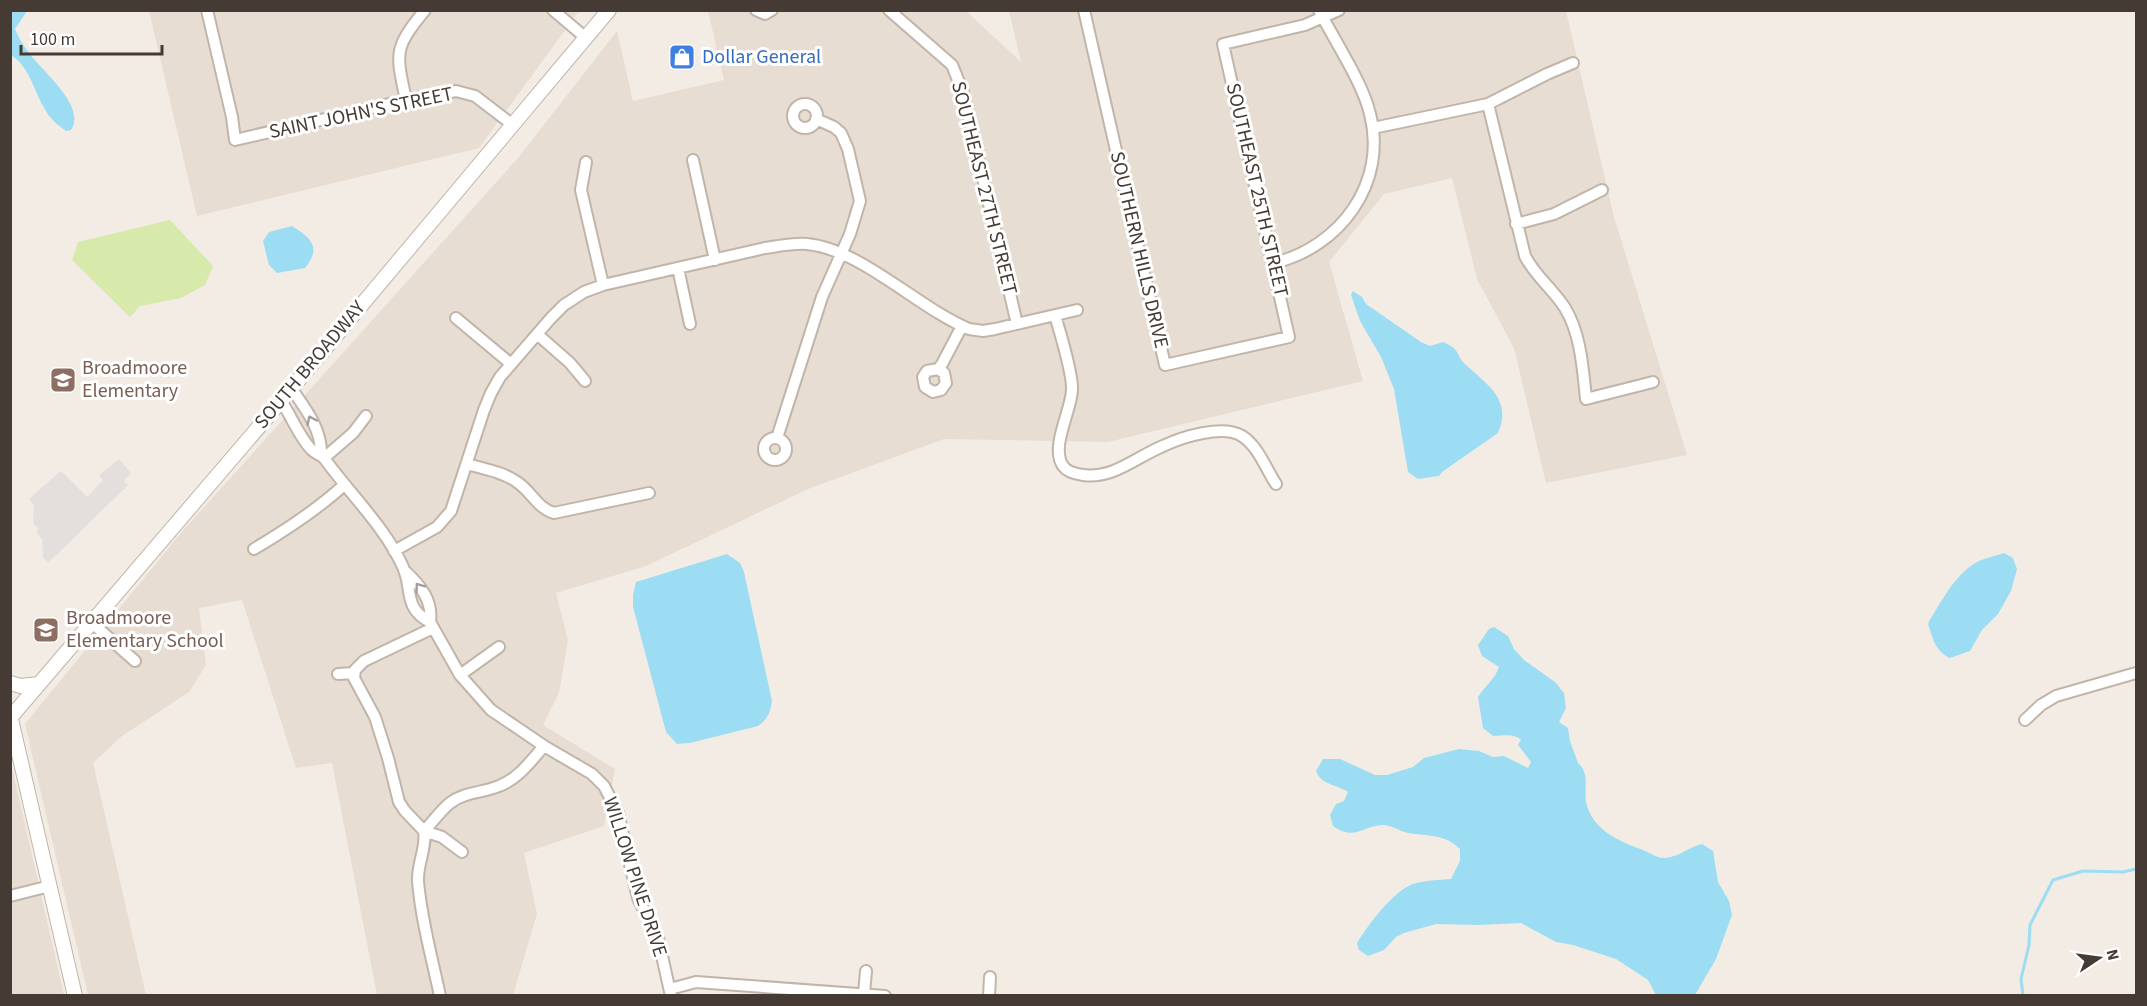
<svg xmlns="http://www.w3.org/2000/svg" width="2147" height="1006" viewBox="0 0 2147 1006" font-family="'Source Sans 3',sans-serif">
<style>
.residential{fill:#e7ddd2}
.green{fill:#d7e9ab}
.parking{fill:#e3dfdd}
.water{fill:#9dddf3}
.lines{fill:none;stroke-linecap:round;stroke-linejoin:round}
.stream{stroke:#9dddf3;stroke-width:3}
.minor-casing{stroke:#c1b5a9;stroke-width:14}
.tertiary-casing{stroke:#c1b5a9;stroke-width:16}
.minor{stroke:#fff;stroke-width:10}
.tertiary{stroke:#fff;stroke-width:14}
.oneway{stroke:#a29d9a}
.labels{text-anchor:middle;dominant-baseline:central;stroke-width:6;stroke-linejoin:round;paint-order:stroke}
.shop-label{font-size:20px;fill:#366cbe;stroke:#fff;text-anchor:start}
.street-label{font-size:20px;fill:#453b34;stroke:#fff}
.education-label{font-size:20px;fill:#785e54;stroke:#fff;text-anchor:start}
</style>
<rect width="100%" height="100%" fill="#f3ece4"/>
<path class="residential" d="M149,11H579L479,148L197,216Z
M708,11H966L1021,62L1009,11H1566L1614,217L1687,455L1546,483L1514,348L1477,279L1452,178L1384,194L1329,262L1363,381L1108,442L944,439L808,489L646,566L556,593L568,640L559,693L543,725L615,769L604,826L524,853L537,914L513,995H377L332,763L296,768L242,600L199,608L206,665L189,692L122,736L93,763L146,995H88L25,724L180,534L518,158L617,31L633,101L724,80Z
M11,763L64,995H11Z"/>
<path class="green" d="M170,220L213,266L205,285L181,298L140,306L130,317L72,260L78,242Z"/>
<path class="parking" d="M119,459L131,473L124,481L128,485L48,563L43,557L42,539L37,533L38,528L33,523L34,505L29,499L61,471L87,497L103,480L99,475Z"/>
<path class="water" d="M10,11H27L15,29C19,38 23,45 29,53C41,70 87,106 71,130L66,131C58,125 50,119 46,111C34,92 30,67 11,55Z
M292,226C311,238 322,247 305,268L277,273L269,265L263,241L269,232Z
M1353,291L1362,297L1366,304L1421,342L1430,346L1443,342C1462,350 1455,355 1465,364C1486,384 1513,399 1498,433L1442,472L1439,476L1418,479L1408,472L1394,389L1381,357L1360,321L1351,295Z
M2004,553L2013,558L2017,569L2011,591L1998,614L1982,630L1970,651L1950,658C1935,651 1933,639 1928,624L1929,621C1942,601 1955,574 1977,562C1985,558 1996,556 2004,553Z
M727,554L740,563L744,572L772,701C770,713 768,719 758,726L690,743L677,744L666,732L633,607V595L636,582Z
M1494,627L1508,636L1514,649L1524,660L1555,682L1564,693L1566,708L1559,722L1568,728L1570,741L1578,763C1590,773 1584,789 1586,802C1592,830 1619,841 1643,850C1650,853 1657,858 1664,858C1680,857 1688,847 1702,844L1713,851L1718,882L1729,901L1732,915L1716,959L1695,995H1656L1648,980L1616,959L1573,945L1556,942L1521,923L1479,925L1436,924L1404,933L1396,937L1384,950L1368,956L1359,950L1357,943C1369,924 1392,892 1413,884C1425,880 1439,880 1451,879L1460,861V849C1446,834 1427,836 1408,833C1399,831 1392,825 1382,825C1360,827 1355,841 1333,826L1330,815L1336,804L1344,801L1348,792C1336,784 1321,785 1316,771L1323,759H1340L1375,775H1387L1413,767L1424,758L1459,749L1479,751L1493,757L1504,756L1528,768L1531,762L1518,745L1521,740C1513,733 1504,736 1493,736L1483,728L1478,697C1485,686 1495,679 1499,667L1482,656L1478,645L1489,629Z"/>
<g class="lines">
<path class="stream" d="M2023,996L2021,979L2029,945L2030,925L2053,880L2083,871L2123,872L2136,869"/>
<defs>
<path id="minor" d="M207,10L232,117L235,140L406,100L456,91L475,96L513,125
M553,10L586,38
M756,10L765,14L772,10
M889,10L952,65L963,92L1017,324
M1084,10L1165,365L1289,337L1223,44L1305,25L1339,10
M406,100C396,53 393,49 425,10
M1488,104L1525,256C1535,276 1553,289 1565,308C1581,334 1583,370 1586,399L1653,382
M793 116a12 12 0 1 1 24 0a12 12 0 1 1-24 0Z
M1373,128L1488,104L1547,74L1573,63
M693,160L715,260
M586,162L581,190L603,285
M1516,224L1554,214L1602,190
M1274,263C1340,247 1388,183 1370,114C1363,83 1334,40 1319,10
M678,268L690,324
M1055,315C1060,333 1073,373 1072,390C1071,412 1050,447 1063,466C1067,472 1076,474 1083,475C1114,479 1136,457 1163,446C1182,437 1223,424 1242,436C1258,446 1266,469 1276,484
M456,318L511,364
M537,334L570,363L585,381
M938,369L944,373L946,383L941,390L933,392L925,387L923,377L927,371L938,369L942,364L962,326
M291,388C305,408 322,429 321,455
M281,401C291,415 300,439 312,450C316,454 321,455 324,458C350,494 385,527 403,567C413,589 403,608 430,622C433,600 420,585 404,570
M764 449a11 11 0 1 1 22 0a11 11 0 1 1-22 0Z
M777,438L822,297L850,234L860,201L848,149L841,133L834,127L816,119
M324,458L353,433L366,416
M467,464C484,469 503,472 517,482C531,491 537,508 554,513L649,493
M254,549C286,530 317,510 344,485
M394,551L437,527L451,511L484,410L491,393L500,377L551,318L564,305L584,292L603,285L765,248C779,246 793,243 807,244C861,249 918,308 969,329L983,331L995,329L1077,310
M430,622L460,675L491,710L544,746L592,774L604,786L618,813L638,898L658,938L671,996
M92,623L135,661
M433,628L364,661L355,670L354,678L375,717L388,758L399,802L405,811L424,831C427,847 417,864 418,881C421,919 432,958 440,996
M338,674L354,673
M460,675L499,647
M2025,720L2041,705L2056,696L2136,673
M462,852L442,837L424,831C433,822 440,811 450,803C464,792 482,793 499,786C518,779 531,761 544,746
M10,896L50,886
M670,989L696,982L885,996
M864,994L866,971
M989,996L990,977"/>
<path id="tertiary" d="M10,683L21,686L39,684
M10,715L75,996
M10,718L281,401L609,10"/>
</defs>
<use href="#minor" class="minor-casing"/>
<use href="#tertiary" class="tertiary-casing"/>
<use href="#minor" class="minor"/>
<use href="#tertiary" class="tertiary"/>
</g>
<defs><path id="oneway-chevron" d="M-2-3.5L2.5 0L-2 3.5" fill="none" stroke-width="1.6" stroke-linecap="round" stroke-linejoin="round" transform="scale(1.5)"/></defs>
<g class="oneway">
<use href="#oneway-chevron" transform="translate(311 420) rotate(-115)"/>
<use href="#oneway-chevron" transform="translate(419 587) rotate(-126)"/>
</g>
<defs>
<symbol id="shop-square" viewBox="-11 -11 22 22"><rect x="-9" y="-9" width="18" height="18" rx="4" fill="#3f7fe0" stroke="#fff"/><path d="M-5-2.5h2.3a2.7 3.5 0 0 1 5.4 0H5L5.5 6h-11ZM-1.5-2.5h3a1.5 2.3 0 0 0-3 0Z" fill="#fff"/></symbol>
<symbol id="school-square" viewBox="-11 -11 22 22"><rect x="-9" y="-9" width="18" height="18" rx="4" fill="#8d6e63" stroke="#fff"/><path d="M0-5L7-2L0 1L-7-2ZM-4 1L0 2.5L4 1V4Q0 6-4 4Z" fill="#fff"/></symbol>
</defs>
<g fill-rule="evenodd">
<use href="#shop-square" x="667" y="42" width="30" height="30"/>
<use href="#school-square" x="48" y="365" width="30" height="30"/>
<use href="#school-square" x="31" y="615" width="30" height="30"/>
</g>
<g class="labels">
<g class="shop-label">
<text x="702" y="57">Dollar General</text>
</g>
<g class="street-label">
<text transform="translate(361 113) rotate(-12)">SAINT JOHN'S STREET</text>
<text transform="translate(984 188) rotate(76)">SOUTHEAST 27TH STREET</text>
<text transform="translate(1257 190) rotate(77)">SOUTHEAST 25TH STREET</text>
<text transform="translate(1139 250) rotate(77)">SOUTHERN HILLS DRIVE</text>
<text transform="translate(310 365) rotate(-50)">SOUTH BROADWAY</text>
<text transform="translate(635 877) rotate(72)">WILLOW PINE DRIVE</text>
</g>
<g class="education-label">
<text x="82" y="368">Broadmoore<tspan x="82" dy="23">Elementary</tspan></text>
<text x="66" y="618">Broadmoore<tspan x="66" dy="23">Elementary School</tspan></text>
</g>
</g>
<rect width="2147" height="1006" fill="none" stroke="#453b34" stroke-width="24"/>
<g transform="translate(2099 958) rotate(77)" stroke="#ffffff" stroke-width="4.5" paint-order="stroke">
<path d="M0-4.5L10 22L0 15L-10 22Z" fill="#453b34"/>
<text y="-9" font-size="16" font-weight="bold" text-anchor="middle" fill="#453b34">N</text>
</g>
<path d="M21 45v9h141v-9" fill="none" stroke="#453b34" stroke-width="3"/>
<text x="30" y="45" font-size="18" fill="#453b34" stroke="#ffffff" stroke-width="4.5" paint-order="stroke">100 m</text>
</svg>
